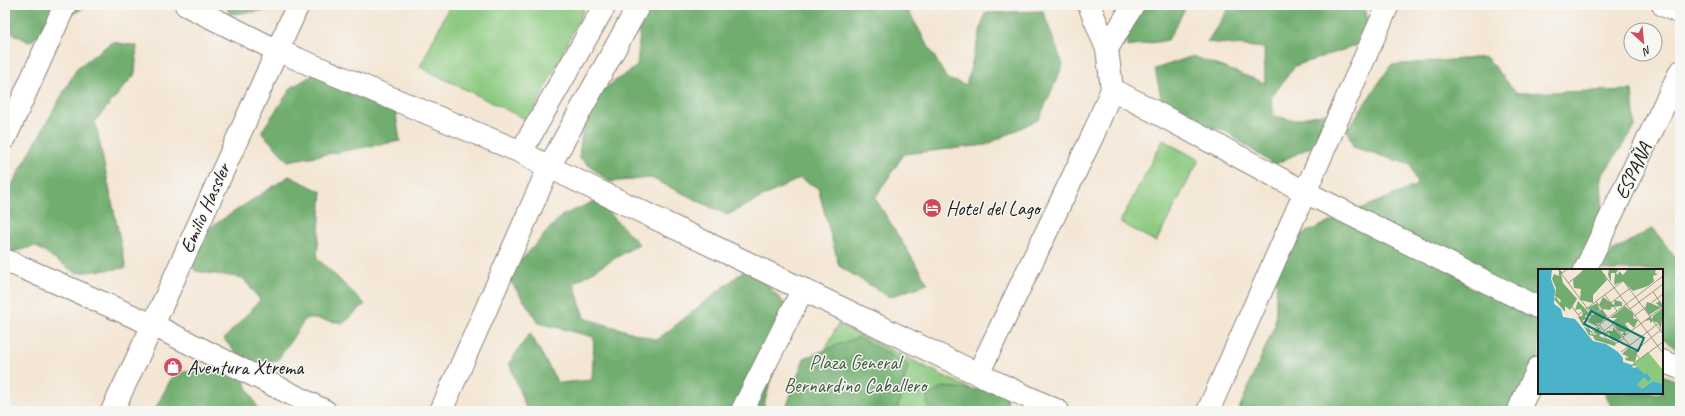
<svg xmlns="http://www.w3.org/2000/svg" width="1685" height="416" viewBox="0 0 1685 416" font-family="Caveat,sans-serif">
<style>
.green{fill:#8bc97f;stroke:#54724e}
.forest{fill:#70ad6e;stroke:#466445}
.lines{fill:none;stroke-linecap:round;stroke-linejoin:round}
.minor-casing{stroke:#888178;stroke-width:24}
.minor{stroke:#fff;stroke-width:22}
.labels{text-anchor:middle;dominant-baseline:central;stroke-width:3;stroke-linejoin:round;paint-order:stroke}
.street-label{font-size:20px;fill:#1c1c1c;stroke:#f6f6f2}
.poi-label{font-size:20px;fill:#1c1c1c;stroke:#f6f6f2;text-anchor:start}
.park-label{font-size:20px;fill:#43593f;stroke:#f6f6f2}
.inset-road{fill:none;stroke:#9e958a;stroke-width:1}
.view{fill:#0f766e;fill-opacity:0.15;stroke:#0f766e;stroke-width:2}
.inset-edge{fill:none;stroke:#1c1c1c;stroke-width:2}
</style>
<rect width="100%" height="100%" fill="#f6f6f2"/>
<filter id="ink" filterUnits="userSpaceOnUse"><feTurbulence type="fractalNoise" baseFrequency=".025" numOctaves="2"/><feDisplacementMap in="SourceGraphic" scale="8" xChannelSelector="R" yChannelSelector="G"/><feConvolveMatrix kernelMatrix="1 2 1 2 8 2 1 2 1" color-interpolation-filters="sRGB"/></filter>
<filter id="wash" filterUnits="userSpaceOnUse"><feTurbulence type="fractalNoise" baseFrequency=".012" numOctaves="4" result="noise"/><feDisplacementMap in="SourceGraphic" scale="16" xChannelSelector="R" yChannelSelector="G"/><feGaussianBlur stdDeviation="0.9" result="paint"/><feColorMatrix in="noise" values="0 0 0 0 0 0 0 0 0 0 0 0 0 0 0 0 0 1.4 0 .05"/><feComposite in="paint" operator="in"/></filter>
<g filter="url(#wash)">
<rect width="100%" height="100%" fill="#f4e6d4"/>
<path class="green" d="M450,5H586L529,121L420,67Z
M1163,140L1199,160L1156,242L1120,222Z
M838,324L1016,411H795Z"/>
<path class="forest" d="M7,5H88L29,42L12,33Z
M227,5H280L276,10L229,14Z
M648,5H905L947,79L966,85L985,13L1043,11L1063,65L1039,119L986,145L904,154L875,198L928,284L889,297L839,266L818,188L800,178L727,215L651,178L609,182L579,157L586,101L637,66L642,8Z
M1111,5H1187L1168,40L1128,47Z
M1231,5H1364L1373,40L1295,66L1271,98L1274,116L1293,120L1346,109L1348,128L1391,65L1486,57L1517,93L1632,90L1635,127L1601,177L1605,256L1653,228L1680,264V353L1662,337V270H1603L1605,257L1592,270H1539V358L1529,382L1532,411H1238L1275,325L1278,244L1417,185L1411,165L1353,147L1347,129L1274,165L1224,130L1166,121L1155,69L1193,56L1265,83L1264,48L1207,42Z
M112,42L137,46L135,74L95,121L126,268L76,273L35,246L5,254V197L77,68Z
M334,63L393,94L400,141L288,161L261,132L292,87Z
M289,176L322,192L317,258L365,304L344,323L306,318L277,361L243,362L224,339L260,300L243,278L195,271L186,243Z
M597,200L639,244L574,283L584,318L657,340L750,266L792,312L762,411H527L509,363L530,333L558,383L592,380L594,337L539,323L507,276L561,216Z
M858,337L908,365L897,411H785L804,358Z
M237,367L259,411H154L174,373Z
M1662,375L1680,382V411H1614L1604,393H1662Z
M942,387L1001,391L1014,411H928L927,397Z"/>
</g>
<g filter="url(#ink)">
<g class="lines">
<defs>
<path id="minor" d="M186,5L276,50L521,152L549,167L639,5
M1663,5L1680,13
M1107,49L1133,5
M1112,89L1305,192L1539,308
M5,138L65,5
M521,152L605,5
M5,260L153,325L325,411
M1585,270L1680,72
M1662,361L1680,368
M978,374L1093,135L1112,89L1107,49L1089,5
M112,411L153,325L298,5
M441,411L549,167L978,374L1058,411
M742,411L803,289
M1208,411L1388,5
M1518,411L1539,367"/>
</defs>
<use href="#minor" class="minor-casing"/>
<use href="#minor" class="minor"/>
</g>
</g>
<defs>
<symbol id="hotel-disc" viewBox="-11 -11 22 22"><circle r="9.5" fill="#d1495b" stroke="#f6f6f2"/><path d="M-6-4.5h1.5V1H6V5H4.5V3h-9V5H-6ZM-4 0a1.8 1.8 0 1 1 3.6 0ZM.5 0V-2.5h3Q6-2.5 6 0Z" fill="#fff"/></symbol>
<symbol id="shop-disc" viewBox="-11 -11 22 22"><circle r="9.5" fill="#d1495b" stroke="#f6f6f2"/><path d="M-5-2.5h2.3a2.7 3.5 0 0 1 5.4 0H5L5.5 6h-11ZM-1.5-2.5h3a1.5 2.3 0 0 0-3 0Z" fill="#fff"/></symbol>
</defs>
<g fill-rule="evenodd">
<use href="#hotel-disc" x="921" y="197" width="22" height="22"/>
<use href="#shop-disc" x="162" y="356" width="22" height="22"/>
</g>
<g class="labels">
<g class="street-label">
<text transform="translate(1633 171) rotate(-64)">ESPAÑA</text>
<text transform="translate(205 208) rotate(-66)">Emilio Hassler</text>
</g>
<g class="poi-label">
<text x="946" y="208">Hotel del Lago</text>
<text x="187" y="367">Aventura Xtrema</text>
</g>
<g class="park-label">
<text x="855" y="362">Plaza General<tspan x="855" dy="23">Bernardino Caballero</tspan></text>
</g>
</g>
<g transform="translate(1538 269)">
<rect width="125" height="125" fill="#f4e6d4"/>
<path d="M110,83L125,101V115L115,112L104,120L99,116L106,107L98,97H92Z" fill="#8bc97f"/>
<path d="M21,0L24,3L31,0L23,5L25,14L39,30L32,41L27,37V43L16,30L18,28L22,34L23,31L17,27L18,19L14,10L16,5L21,7ZM46,0H63L69,11L55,26V34L42,31L43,20L36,19L35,11ZM71,0H83L80,1L78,4L80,6L81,2L85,6L90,0H118L117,4L120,5L115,7L116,12L110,17L95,22L85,12L76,16L77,4H73V13L70,6ZM65,28L76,36L77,31L84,33V37L74,38L72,41L65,40L61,36ZM40,32L54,47L58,44L56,42L54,44L50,39L59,34L62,41L58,44L64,41L69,47L63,54H58L64,62L61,60V63H65L61,67L78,74L77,77L57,71L55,67L51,66L40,48L44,47L45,43L42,40L37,41ZM51,46L53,48L50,53L61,58L55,63L59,66L52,65V61L45,57V51L49,50L47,47ZM122,32L125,37L111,46L107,40L109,33L122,38L118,34ZM87,37L95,44V49L100,51L96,59L90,53L87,55L92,61L88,63L87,61L88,66H84L86,63L80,62L77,56L78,53L76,55L74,53L79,49H72ZM125,39L123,60L120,54L115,52L112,54V51L107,52L112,48L114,51L115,47ZM75,58L84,68L80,72L74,71L71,64L67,65L69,62H75ZM91,78L95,82L100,81L97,93L87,91L91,88L84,85Z" fill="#70ad6e" fill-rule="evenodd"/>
<path d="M0,0H14L13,10L17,21L16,35L23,40L25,48L37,50L55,72L68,75L80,83L85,89V93L94,96L95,99L99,98L107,106L109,104L113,110L110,113L106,108L99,116L102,118L104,120L115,112L125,115V125H0Z" fill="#4ab2c9"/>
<path class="inset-road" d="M20,0L66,62M65,4L125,84M81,6L125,65M125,7L70,49L85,68L125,38M30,14L49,0M115,23L125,37M67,26L79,42M32,35L57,68L66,63M92,40L125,15M40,46L85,12M46,54L99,14M75,55L66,62L67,69L79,74L86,69M79,60L125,25M53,63L70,49L58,32M85,68L102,90M83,83L125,51M87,90L125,59M95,95L125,73"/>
<path class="view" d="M53,42L106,69L100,82L46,55Z"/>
<rect width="125" height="125" class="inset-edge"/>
</g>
<rect width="1685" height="416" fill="none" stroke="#f6f6f2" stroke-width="20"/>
<g transform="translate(1643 42) rotate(153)"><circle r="19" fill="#f6f6f2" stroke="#9f9f9c"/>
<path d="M0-3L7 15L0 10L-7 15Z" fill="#d1495b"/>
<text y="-6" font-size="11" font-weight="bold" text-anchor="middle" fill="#1c1c1c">N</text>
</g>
</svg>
